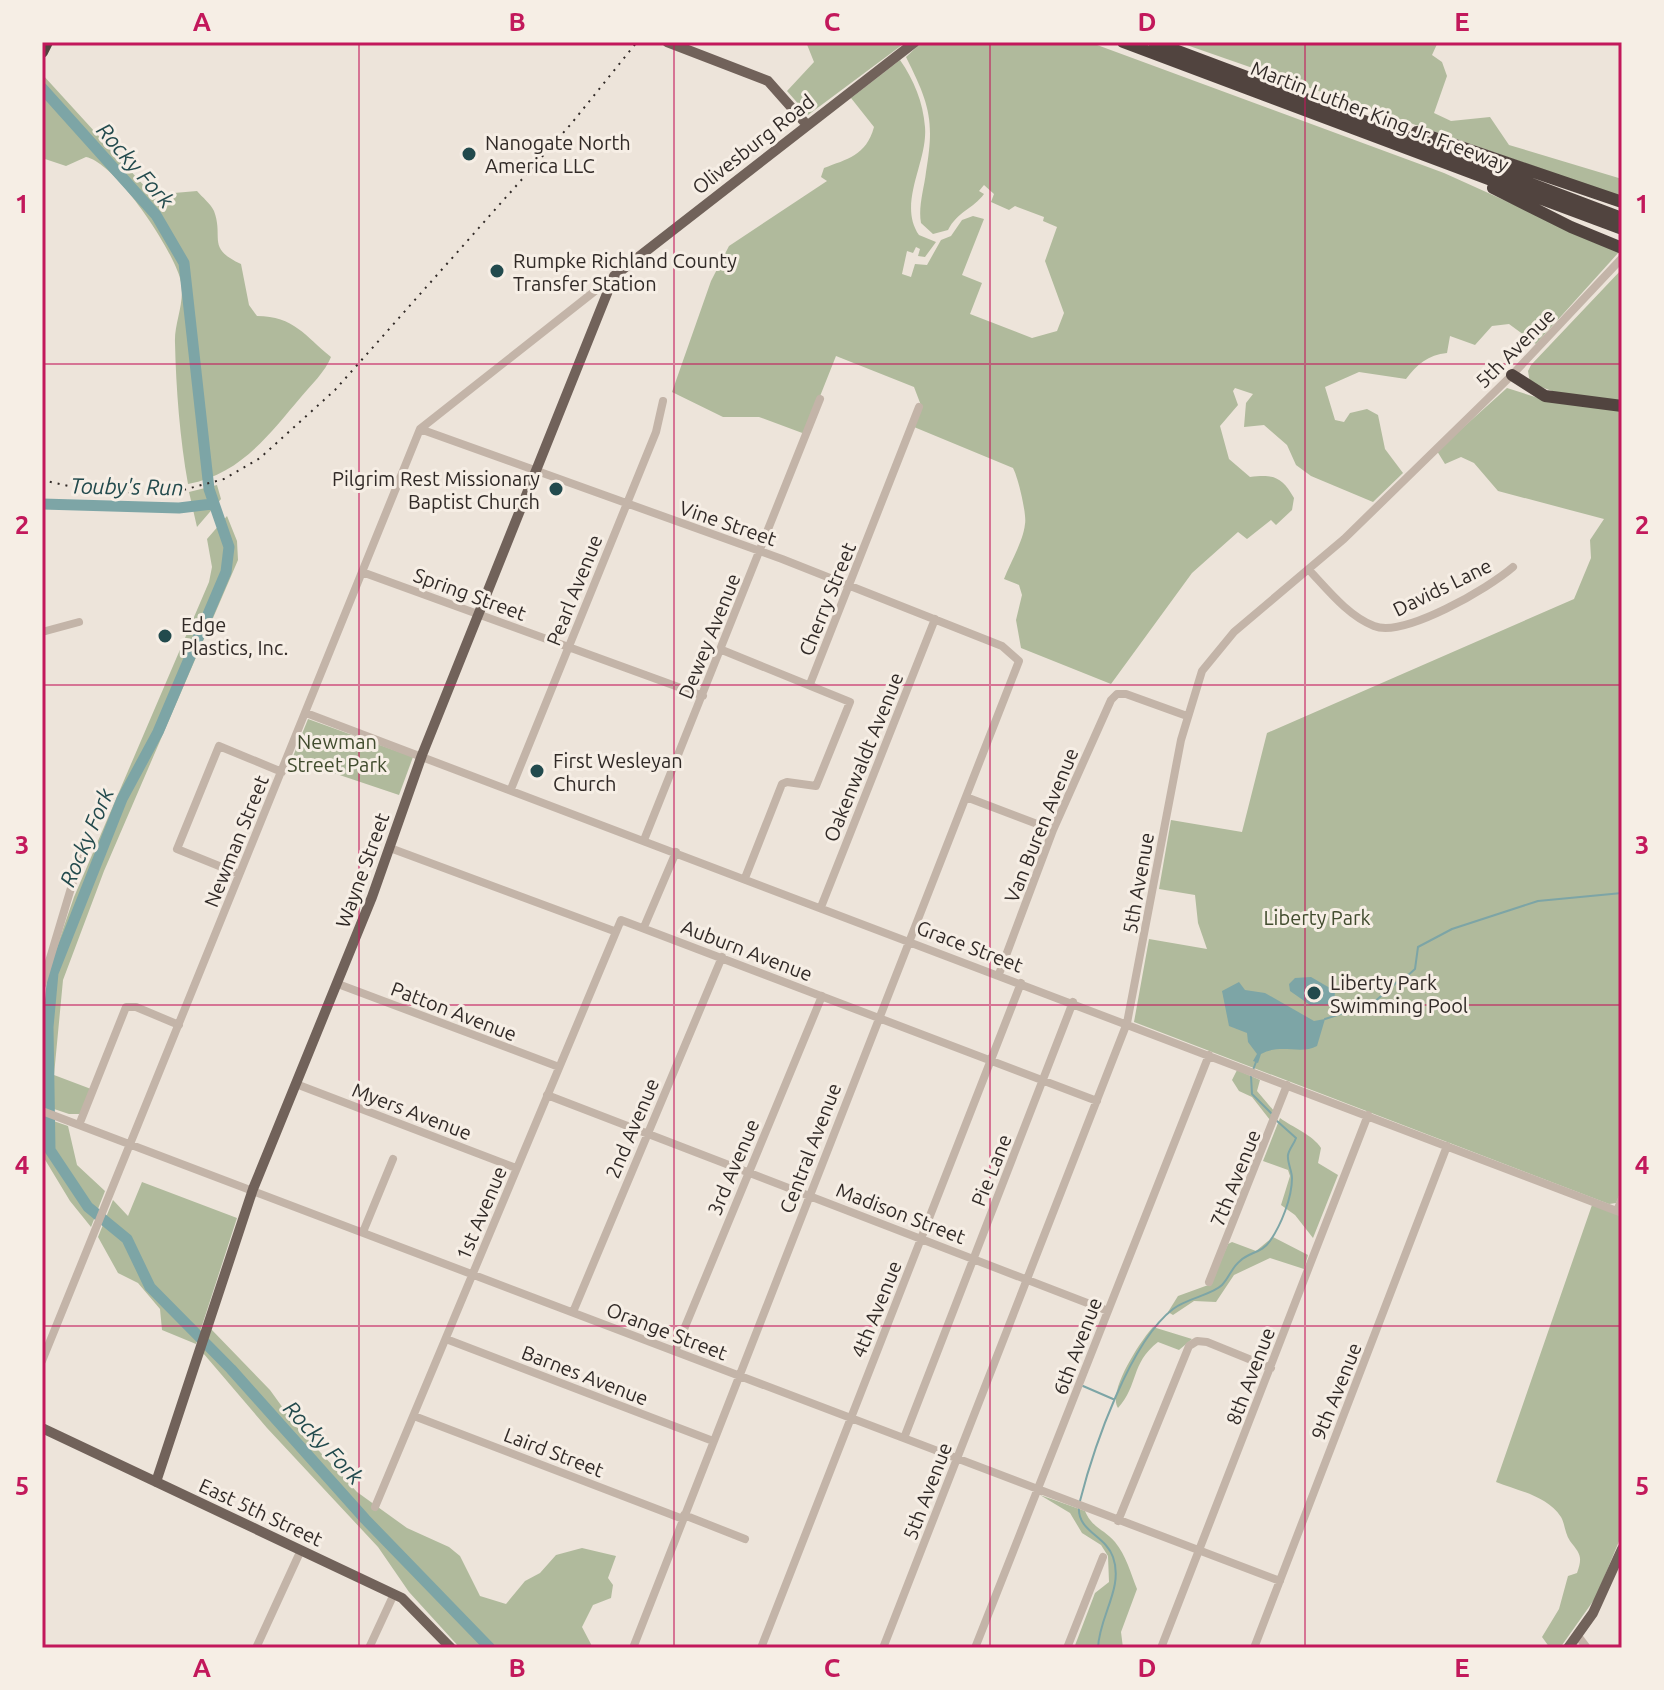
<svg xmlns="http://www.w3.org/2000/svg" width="1664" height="1690" viewBox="0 0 1664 1690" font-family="Ubuntu,sans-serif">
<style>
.green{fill:#b0ba9c}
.water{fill:#7da5a6}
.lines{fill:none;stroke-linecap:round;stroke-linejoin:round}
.stream{stroke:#7da5a6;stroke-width:2}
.river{stroke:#7da5a6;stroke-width:11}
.minor{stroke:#c3b4a8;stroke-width:8}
.major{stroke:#71625a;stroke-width:10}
.highway{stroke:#51443f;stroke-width:12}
.rail{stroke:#312a27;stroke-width:2;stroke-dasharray:2 6;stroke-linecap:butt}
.grid{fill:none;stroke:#c2185b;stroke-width:2;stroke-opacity:0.55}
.poi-dot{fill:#224a4d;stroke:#f6eee5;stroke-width:3}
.labels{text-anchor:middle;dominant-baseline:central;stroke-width:6;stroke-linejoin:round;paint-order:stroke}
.street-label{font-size:20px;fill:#312a27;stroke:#f6eee5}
.poi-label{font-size:20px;fill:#312a27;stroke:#f6eee5;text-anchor:start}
.park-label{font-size:20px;fill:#414c2e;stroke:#f6eee5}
.water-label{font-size:22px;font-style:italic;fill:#224a4d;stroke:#f6eee5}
.neatline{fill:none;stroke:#c2185b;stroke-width:3}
.grid-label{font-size:26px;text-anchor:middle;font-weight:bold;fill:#c2185b}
</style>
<rect width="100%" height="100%" fill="#ede4da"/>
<path class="green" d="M806,42H906L808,115L787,91L814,62Z
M922,42H1089L1444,173L1619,252L1536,344L1509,324L1492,326L1475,345L1450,336L1447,353C1428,355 1417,364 1406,379L1359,372L1325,387L1335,420L1344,422L1350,413L1367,409L1378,415L1385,449L1403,473L1373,502L1311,476L1296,465L1287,445L1264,425L1244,427L1246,403L1253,394L1235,388L1233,391L1238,405L1220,426L1229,459L1250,477C1274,474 1282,477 1294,498L1292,510L1276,525L1271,520L1247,539L1238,532L1192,573L1111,684L1021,648L1016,620L1022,595L1019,585L1004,579C1010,563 1023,542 1025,524C1027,515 1018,477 1013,468L914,427L922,408L914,387L836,356L805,434L759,417H723L672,392L711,281L729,246L827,181L821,177L824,168C847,159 866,156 874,127L851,98L900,60C914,80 923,102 925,127C928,162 897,203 919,235L936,242L925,257L918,256L920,249L916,247L913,253L907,251L902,274L911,277L915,264L927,265L941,240L951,236L962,220L973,216L984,219L962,275L982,283L970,314L1032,338L1057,331L1064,313L1045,261L1057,227L1043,221L1044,217L1015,206L1009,210L991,202L994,194L984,185L979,191L984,194C973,209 958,211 948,230L933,234L921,223C918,207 924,189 926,172C935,120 929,103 906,57Z
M1178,42H1438L1432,55L1442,62L1447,76L1434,113L1451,121L1490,117L1509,145L1622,179V197Z
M42,74L158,201L168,205L174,193L197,191C202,197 211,204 214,211C224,238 206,248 241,264L249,305L257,316C294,316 305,336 331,357C325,372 311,385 301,397C268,436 240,474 188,484C180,439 176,389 175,343C174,323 185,304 181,282C175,252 116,163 86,157L66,166L42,158Z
M1622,269V401L1555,392L1530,383L1528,371L1531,365Z
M1507,388L1548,401L1622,411V1189L1616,1203L1609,1204L1134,1022L1149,939L1207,949L1198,923L1195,895L1159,889L1171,820L1242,832L1267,733L1574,599L1591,558L1590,540L1604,519L1498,491L1474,463L1461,457L1445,464L1437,451Z
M217,485L221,499L197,527L189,492Z
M227,516L237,541L238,560L104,871L63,980L54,1075L91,1089L81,1114H69L42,1105V1021L52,961L74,897L209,582L212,567L207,539Z
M308,719L413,757L399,795L292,759Z
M1237,1070L1260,1080L1257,1091L1274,1111L1270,1120L1252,1097L1239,1091L1232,1080Z
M42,1117L68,1126L77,1165L105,1191L91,1227L70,1201L44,1158Z
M1280,1118C1292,1127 1313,1135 1321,1148L1318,1163L1338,1175L1313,1238L1295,1215L1281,1205L1290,1176L1288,1170L1263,1161Z
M142,1182L237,1218L196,1344L162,1330L160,1309L138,1283L118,1273L98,1237L113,1200L128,1216Z
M1592,1205L1622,1216V1534L1596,1597L1560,1648H1550L1542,1637L1559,1609L1568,1576L1577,1573C1583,1556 1580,1554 1570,1541C1565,1534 1565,1524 1561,1517C1547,1496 1519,1491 1496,1482Z
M1273,1237L1308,1255L1304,1269L1270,1258L1234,1275L1216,1302L1194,1301L1173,1315L1168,1312L1178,1296L1211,1284L1228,1244L1232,1242L1256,1251Z
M1153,1327L1192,1339L1179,1350L1158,1342C1130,1364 1139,1385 1118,1408C1107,1392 1141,1340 1153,1327Z
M211,1329L270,1390L296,1426L357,1492L407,1528L449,1547L460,1556L480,1596L506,1604L525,1581L540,1573L556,1555L582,1548L616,1556L608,1578L613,1585L611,1598L593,1605L582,1627L593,1648H460L409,1592L378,1547L267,1428L203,1353Z
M1040,1495L1085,1511C1092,1528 1104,1529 1115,1542C1126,1555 1131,1574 1137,1589L1121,1632L1123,1648H1074L1095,1593L1109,1582L1108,1556L1101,1545L1082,1533L1070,1513Z"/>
<path class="water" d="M1311,977L1335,991L1334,1004L1310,1005L1290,991L1289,984L1295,978Z
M1239,982L1245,990L1265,993L1314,1021L1325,1019L1317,1046C1301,1055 1280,1043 1261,1054L1258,1063L1253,1061L1257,1054L1248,1042L1247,1033L1229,1026L1222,991Z"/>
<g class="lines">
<path class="stream" d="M1406,977L1415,969L1418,947L1452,929L1538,901L1622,893
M1325,1019L1353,1010L1363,1012L1397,982
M1253,1070L1256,1062
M1251,1076L1252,1094L1271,1113
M1083,1386L1113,1399
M1080,1501C1094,1446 1130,1342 1173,1309C1187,1298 1212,1295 1222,1285C1229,1278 1232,1267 1240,1261C1249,1252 1262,1253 1270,1241C1281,1225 1292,1198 1292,1178C1292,1171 1287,1162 1288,1155C1289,1149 1294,1144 1296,1138L1277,1121
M1079,1507C1077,1531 1106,1536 1113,1557C1124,1588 1099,1616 1098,1648"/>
<path class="river" d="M42,88L156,215L184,263L209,489L229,547L226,572L158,732L122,799L53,973L48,1027L50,1150L88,1207L127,1239L150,1287L231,1369L365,1519L490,1648
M42,504L179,508L212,504"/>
<path class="minor" d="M420,429L782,559L1002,646L1019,661L633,1648
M1309,570C1327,589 1348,616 1374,626C1404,638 1489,588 1513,567
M362,572L703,696
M42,632L79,622
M722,650L850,702L816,786L787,782L782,784L745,878
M810,684L919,407
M306,713L1622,1213
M511,789L656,432L663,401
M966,797L1053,830
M644,840L820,399
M390,848L614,931
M239,874L177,849L219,746L282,772
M821,907L935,619
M644,927L676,852
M999,974L1053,830L1111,700L1117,694H1126L1187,716
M338,984L559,1067
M42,985L83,848
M296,1084L516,1168
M547,1095L1108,1311
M42,1111L1280,1581
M79,1125L126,1007H136L179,1025
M1617,1211L1622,1198
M363,1232L393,1159
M1209,1282L1287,1085
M573,1312L722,957
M446,1339L713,1441
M675,1351L822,996
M42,1361L420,429L614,276
M414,1416L683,1519
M904,1438L1073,1002
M375,1507L621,920L1097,1101
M684,1515L745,1539
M1118,1521L1189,1346L1197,1341L1207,1342L1271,1368
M1578,1636L1587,1648
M256,1648L301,1550
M369,1648L394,1594
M761,1648L1021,983
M883,1648L1127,1023L1181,740L1202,671L1234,632L1344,539L1512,375L1622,258
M975,1648L1209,1055
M1067,1648L1103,1557
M1161,1648L1368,1115
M1254,1648L1447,1146"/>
<path class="major" d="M667,42L768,81L807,125
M42,1428L402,1598L451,1648
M156,1482L253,1189L372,897L422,755L614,276L915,42
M1568,1648L1593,1613L1622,1549"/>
<path class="highway" d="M1123,42L1622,229
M1154,42L1622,218
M42,52L47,42
M1417,132L1622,202
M1493,188L1571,227L1622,248
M1512,375L1545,396L1622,406"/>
<path class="rail" d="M42,480L95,492L168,494L224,479L260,458L335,390L571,124L637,42"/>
</g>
<path class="grid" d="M359,42V1648M674,42V1648M990,42V1648M1305,42V1648M42,364H1622M42,685H1622M42,1005H1622M42,1326H1622"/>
<g class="poi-dot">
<circle cx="469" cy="154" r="8"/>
<circle cx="497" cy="271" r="8"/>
<circle cx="556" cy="489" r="8"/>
<circle cx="165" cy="636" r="8"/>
<circle cx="537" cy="771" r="8"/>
<circle cx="1314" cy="993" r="8"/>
</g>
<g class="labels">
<g class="street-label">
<text transform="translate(1380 116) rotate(21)">Martin Luther King Jr. Freeway</text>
<text transform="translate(753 144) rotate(-38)">Olivesburg Road</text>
<text transform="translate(1515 348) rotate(-45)">5th Avenue</text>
<text transform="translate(728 523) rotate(19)">Vine Street</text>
<text transform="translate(1442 587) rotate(-26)">Davids Lane</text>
<text transform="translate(574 590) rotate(-68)">Pearl Avenue</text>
<text transform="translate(470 594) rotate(20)">Spring Street</text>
<text transform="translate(827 599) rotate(-68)">Cherry Street</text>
<text transform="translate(709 636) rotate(-68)">Dewey Avenue</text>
<text transform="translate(863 757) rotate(-68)">Oakenwaldt Avenue</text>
<text transform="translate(1041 825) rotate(-68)">Van Buren Avenue</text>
<text transform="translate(236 841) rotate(-68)">Newman Street</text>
<text transform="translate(362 870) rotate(-70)">Wayne Street</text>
<text transform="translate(1138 883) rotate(-80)">5th Avenue</text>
<text transform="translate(970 946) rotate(21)">Grace Street</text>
<text transform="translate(747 950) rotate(21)">Auburn Avenue</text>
<text transform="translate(454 1011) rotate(21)">Patton Avenue</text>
<text transform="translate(412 1111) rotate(21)">Myers Avenue</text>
<text transform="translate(632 1128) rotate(-67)">2nd Avenue</text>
<text transform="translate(810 1148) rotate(-69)">Central Avenue</text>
<text transform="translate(733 1167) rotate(-67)">3rd Avenue</text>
<text transform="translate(991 1170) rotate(-68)">Pie Lane</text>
<text transform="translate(1235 1178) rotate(-68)">7th Avenue</text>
<text transform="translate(481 1213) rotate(-67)">1st Avenue</text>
<text transform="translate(901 1213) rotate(21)">Madison Street</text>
<text transform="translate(876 1309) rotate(-68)">4th Avenue</text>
<text transform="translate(667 1331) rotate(21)">Orange Street</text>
<text transform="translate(1077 1346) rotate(-69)">6th Avenue</text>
<text transform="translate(585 1375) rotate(21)">Barnes Avenue</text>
<text transform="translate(1250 1376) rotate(-69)">8th Avenue</text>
<text transform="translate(1336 1391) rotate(-68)">9th Avenue</text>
<text transform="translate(554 1452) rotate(21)">Laird Street</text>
<text transform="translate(927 1491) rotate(-69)">5th Avenue</text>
<text transform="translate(261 1512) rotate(25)">East 5th Street</text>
</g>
<g class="poi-label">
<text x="485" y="142">Nanogate North<tspan x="485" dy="23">America LLC</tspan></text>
<text x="513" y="260">Rumpke Richland County<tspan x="513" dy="23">Transfer Station</tspan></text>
<text x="540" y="478" text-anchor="end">Pilgrim Rest Missionary<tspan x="540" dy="23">Baptist Church</tspan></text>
<text x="181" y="624">Edge<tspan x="181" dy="23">Plastics, Inc.</tspan></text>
<text x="553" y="760">First Wesleyan<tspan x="553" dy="23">Church</tspan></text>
<text x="1330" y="982">Liberty Park<tspan x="1330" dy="23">Swimming Pool</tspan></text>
</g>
<g class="park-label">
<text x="337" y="741">Newman<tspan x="337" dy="23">Street Park</tspan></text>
<text x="1317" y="917">Liberty Park</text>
</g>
<g class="water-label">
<text transform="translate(136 165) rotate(49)">Rocky Fork</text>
<text transform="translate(127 486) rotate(1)">Touby's Run</text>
<text transform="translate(86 837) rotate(-67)">Rocky Fork</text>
<text transform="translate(324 1442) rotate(47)">Rocky Fork</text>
</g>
</g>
<rect width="1664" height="1690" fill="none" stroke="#f6eee5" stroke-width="88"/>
<rect x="44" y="44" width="1576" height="1602" class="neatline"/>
<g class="grid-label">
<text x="202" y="31">A</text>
<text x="517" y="31">B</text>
<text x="832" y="31">C</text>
<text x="1147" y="31">D</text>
<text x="1462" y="31">E</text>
<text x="22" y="213">1</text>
<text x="1642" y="213">1</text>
<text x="22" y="534">2</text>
<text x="1642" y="534">2</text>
<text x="22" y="854">3</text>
<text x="1642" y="854">3</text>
<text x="22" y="1174">4</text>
<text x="1642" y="1174">4</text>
<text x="22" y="1495">5</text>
<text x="1642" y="1495">5</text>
<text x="202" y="1677">A</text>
<text x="517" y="1677">B</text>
<text x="832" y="1677">C</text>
<text x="1147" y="1677">D</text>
<text x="1462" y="1677">E</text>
</g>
</svg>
